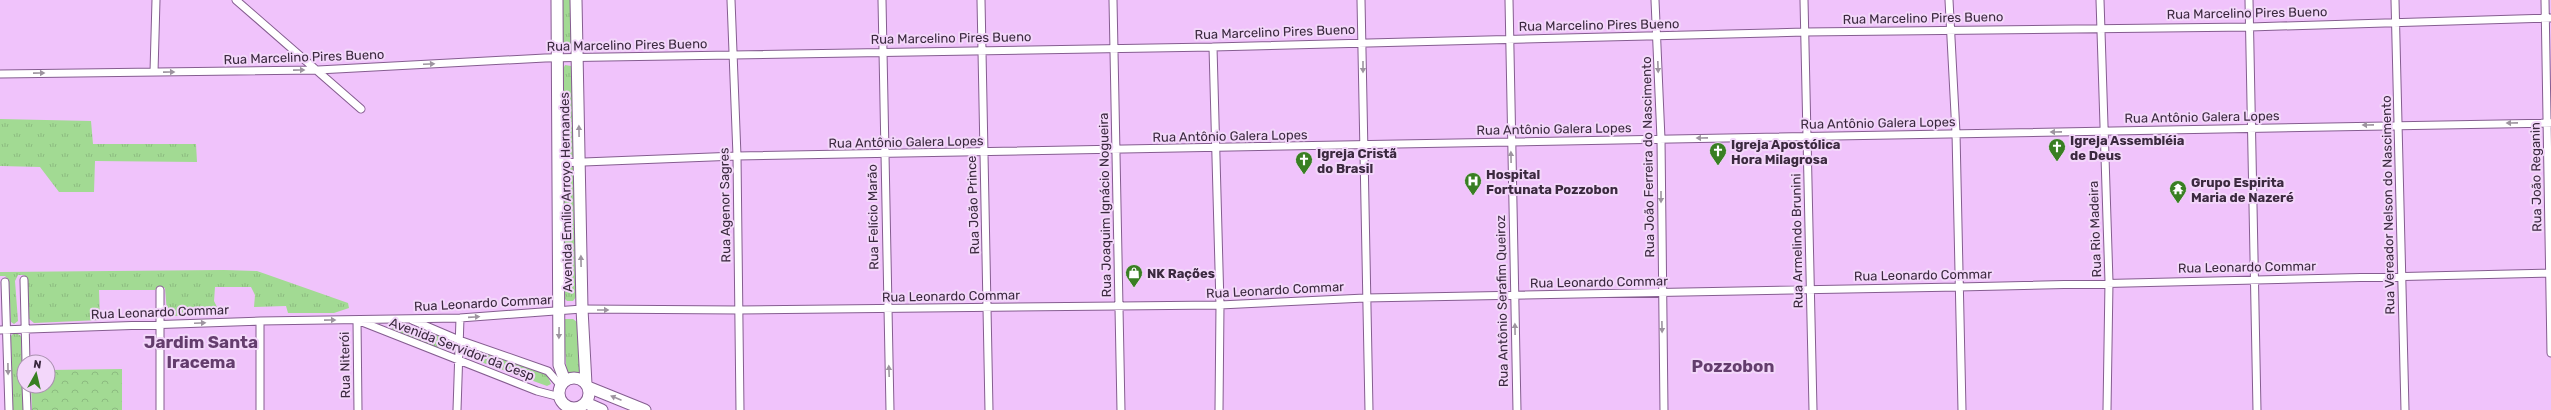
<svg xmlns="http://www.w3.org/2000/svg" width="2551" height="410" viewBox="0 0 2551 410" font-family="Rubik,sans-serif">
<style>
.grass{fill:url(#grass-tufts)}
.park{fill:url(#park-crowns)}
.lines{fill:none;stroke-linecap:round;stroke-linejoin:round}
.street-casing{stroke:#855d90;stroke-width:9}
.secondary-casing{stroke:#855d90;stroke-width:13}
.street{stroke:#fff;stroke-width:7}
.secondary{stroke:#fff;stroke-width:11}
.oneway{fill:#9d949f}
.labels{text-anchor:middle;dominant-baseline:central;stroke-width:4;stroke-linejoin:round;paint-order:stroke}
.street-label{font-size:13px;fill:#3b293f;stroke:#f3d7fa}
.poi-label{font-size:13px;font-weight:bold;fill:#3b293f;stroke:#f3d7fa;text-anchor:start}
.district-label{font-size:17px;font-weight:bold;fill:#643d6d;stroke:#f3d7fa}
</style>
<defs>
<pattern id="grass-tufts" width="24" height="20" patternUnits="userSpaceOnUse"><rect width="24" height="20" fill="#a2da93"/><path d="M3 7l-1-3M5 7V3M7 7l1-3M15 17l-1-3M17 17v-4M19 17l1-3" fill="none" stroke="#8cbb80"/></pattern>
<pattern id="park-crowns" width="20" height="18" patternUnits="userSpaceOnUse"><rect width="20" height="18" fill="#a2da93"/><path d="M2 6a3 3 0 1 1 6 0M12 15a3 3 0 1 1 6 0" fill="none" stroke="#8cbb80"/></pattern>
</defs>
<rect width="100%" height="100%" fill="#f0c3fb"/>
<path class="grass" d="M561,0H573L572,50H565L561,47Z
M565,65L571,66L574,69L576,151L573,157H567L563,153L562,71Z
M0,119L91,121L93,144H196L197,162L95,161L94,192H59L40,167L0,166Z
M573,166L576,170V297L573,301H567L563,297L562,171L565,167Z
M224,270L257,271L348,303L349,308L334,313H288L286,306L254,307L255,295L251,287H215L214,301L217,307L226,306L227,315L174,316L167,312L165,288L158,286L155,290H99L100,320L34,323L28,318V279L24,275H18L15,281L18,321L14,324L11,322L9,280L5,276H0V272Z
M565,319H573L577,322L580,376H567L563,323Z
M395,326C408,326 446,330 449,344L441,349L393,331L392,328Z
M15,332L21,336L24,410H13L11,336Z
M476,348L547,375L551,384L547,386L470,358L468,353L470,349Z"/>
<path class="park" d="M122,369V410H32L31,386H48V370Z"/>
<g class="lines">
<defs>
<path id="street" d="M236,0L361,109
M731,0L737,156L740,410
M882,0L890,410
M981,0L989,410
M1113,0L1121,410
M1361,0L1369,410
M1509,0L1517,410
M1655,0L1661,139L1664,410
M1804,0L1813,410
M1949,0L1956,133L1962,410
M2100,0L2109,282L2107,410
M2249,0L2257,410
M2395,0L2405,410
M2545,0L2551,353
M1213,47L1220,305L1219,410
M154,72L156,0
M0,74L318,70L545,58L1213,47L1805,32L2250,27L2551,18
M558,163L737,156L2551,123
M24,280L26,362
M5,282L9,410
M160,290V410
M412,320L459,340L548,371L561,386
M260,321V410
M0,330L260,321L460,318L582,309L739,310L1220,305L1365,298L1959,287L2551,273
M26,386L27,410
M358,410L357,320L537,391L560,397
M457,410L460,318"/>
<path id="secondary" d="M557,0L559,365L565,381
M576,0L582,309L586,384
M559 393a15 15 0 1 1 30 0a15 15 0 1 1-30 0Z
M588,387L645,410
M586,403L602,410"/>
</defs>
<use href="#street" class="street-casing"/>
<use href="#secondary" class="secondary-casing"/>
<use href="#street" class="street"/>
<use href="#secondary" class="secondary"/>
</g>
<defs><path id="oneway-solid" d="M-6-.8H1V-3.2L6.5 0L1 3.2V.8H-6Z"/></defs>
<g class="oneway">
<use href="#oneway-solid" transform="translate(429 64) rotate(-3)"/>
<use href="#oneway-solid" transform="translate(1363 67) rotate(90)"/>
<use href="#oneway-solid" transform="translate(1658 67) rotate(88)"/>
<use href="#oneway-solid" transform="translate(299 70) rotate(-1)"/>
<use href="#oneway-solid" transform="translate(169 72) rotate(-1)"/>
<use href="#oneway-solid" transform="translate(39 73) rotate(-1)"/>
<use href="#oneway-solid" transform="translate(2512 123) rotate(179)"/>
<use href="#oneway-solid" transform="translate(2368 125) rotate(179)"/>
<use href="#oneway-solid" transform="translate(579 131) rotate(-91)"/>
<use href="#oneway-solid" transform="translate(2056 132) rotate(179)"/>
<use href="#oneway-solid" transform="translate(1702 138) rotate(179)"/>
<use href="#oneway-solid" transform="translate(1511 157) rotate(-91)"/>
<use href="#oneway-solid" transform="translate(1661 197) rotate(90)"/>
<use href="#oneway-solid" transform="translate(581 261) rotate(-91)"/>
<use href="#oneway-solid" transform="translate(603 310)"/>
<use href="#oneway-solid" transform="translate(474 317) rotate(-4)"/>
<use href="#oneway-solid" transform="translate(330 320) rotate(-1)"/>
<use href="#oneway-solid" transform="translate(200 323) rotate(-2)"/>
<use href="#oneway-solid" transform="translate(1662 327) rotate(89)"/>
<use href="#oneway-solid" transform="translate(1515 329) rotate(-91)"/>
<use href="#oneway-solid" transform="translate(559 333) rotate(91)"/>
<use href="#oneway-solid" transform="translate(8 369) rotate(89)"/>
<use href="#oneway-solid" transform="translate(889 371) rotate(-92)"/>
<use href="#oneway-solid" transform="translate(616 398) rotate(-157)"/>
</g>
<defs>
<symbol id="church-pin" viewBox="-11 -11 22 30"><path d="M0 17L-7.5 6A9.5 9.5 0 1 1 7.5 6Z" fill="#397f23" stroke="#f3d7fa"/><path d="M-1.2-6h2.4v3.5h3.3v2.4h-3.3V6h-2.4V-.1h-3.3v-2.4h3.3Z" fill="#fff"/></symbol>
<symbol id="hospital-pin" viewBox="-11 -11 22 30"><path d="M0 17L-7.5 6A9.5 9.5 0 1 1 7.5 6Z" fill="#397f23" stroke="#f3d7fa"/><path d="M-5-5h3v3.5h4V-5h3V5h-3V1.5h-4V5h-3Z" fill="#fff"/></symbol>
<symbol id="temple-pin" viewBox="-11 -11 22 30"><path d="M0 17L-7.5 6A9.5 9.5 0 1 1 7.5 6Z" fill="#397f23" stroke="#f3d7fa"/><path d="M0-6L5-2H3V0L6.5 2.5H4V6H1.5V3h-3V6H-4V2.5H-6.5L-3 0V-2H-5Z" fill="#fff"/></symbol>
<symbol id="shop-pin" viewBox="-11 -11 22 30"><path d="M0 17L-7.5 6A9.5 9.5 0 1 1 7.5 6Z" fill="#397f23" stroke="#f3d7fa"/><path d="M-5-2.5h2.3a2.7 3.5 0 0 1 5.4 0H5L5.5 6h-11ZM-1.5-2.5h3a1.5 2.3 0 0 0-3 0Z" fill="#fff"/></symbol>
</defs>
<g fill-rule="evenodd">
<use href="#church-pin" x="2047" y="137" width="20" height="27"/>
<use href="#church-pin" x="1708" y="141" width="20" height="27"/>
<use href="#church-pin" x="1294" y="150" width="20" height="27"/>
<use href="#hospital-pin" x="1463" y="171" width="20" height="27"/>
<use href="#temple-pin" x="2168" y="179" width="20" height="27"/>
<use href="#shop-pin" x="1124" y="263" width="20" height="27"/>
</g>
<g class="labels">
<g class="street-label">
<text transform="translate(2247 13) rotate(-1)">Rua Marcelino Pires Bueno</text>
<text transform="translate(1923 18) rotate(-1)">Rua Marcelino Pires Bueno</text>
<text transform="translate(1599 25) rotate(-1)">Rua Marcelino Pires Bueno</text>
<text transform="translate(1275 32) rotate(-2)">Rua Marcelino Pires Bueno</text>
<text transform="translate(951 38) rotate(-1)">Rua Marcelino Pires Bueno</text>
<text transform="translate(627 45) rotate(-1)">Rua Marcelino Pires Bueno</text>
<text transform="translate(304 57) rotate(-2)">Rua Marcelino Pires Bueno</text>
<text transform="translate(2202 117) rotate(-1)">Rua Antônio Galera Lopes</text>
<text transform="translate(1878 123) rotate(-1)">Rua Antônio Galera Lopes</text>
<text transform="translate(1554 129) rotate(-1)">Rua Antônio Galera Lopes</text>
<text transform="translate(1230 136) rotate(-1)">Rua Antônio Galera Lopes</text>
<text transform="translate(906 142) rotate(-1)">Rua Antônio Galera Lopes</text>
<text transform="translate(1648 157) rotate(-91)">Rua João Ferreira do Nascimento</text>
<text transform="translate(2536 177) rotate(-91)">Rua João Reganin</text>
<text transform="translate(566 192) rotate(-91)">Avenida Emílio Arroyo Hernandes</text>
<text transform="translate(725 205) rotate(-91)">Rua Agenor Sagres</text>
<text transform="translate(973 205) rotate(-92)">Rua João Prince</text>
<text transform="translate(1105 205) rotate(-91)">Rua Joaquim Ignácio Nogueira</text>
<text transform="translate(2388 205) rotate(-91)">Rua Vereador Nelson do Nascimento</text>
<text transform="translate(873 217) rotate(-91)">Rua Felício Marão</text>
<text transform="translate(2095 229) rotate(-92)">Rua Rio Madeira</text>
<text transform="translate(1797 241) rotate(-91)">Rua Armelindo Brunini</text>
<text transform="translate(2247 267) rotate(-1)">Rua Leonardo Commar</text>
<text transform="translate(1923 275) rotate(-1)">Rua Leonardo Commar</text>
<text transform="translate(1599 282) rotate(-1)">Rua Leonardo Commar</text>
<text transform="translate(1275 290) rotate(-3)">Rua Leonardo Commar</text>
<text transform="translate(951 296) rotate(-1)">Rua Leonardo Commar</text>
<text transform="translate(1502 301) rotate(-91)">Rua Antônio Serafim Queiroz</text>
<text transform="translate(483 303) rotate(-3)">Rua Leonardo Commar</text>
<text transform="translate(160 312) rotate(-2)">Rua Leonardo Commar</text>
<text transform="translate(462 349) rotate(21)">Avenida Servidor da Cesp</text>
<text transform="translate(345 365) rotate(-91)">Rua Niterói</text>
</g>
<g class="poi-label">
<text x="2070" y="140">Igreja Assembléia<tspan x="2070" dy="15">de Deus</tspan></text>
<text x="1731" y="144">Igreja Apostólica<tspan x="1731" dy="15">Hora Milagrosa</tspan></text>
<text x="1317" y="153">Igreja Cristã<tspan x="1317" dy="15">do Brasil</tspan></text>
<text x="1486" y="174">Hospital<tspan x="1486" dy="15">Fortunata Pozzobon</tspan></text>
<text x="2191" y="182">Grupo Espirita<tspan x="2191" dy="15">Maria de Nazeré</tspan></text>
<text x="1147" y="273">NK Rações</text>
</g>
<g class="district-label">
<text x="201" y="342">Jardim Santa<tspan x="201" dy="20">Iracema</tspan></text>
<text x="1733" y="366">Pozzobon</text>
</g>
</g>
<g transform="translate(36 374) rotate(8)"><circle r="19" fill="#f3d7fa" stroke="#a991af"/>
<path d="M0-3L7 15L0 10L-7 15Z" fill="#397f23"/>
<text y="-6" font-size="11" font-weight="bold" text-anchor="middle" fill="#3b293f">N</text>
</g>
</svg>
